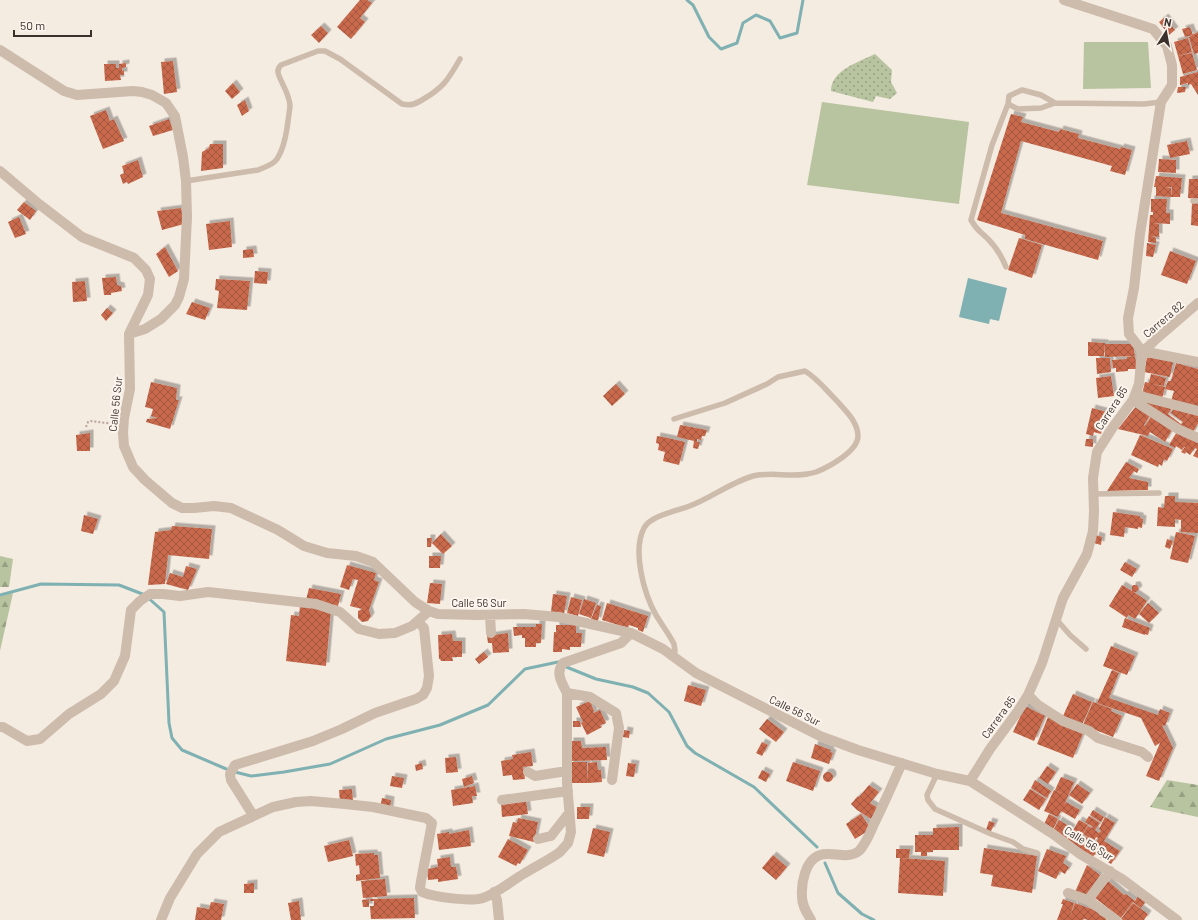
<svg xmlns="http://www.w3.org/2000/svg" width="1198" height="920" viewBox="0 0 1198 920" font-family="Barlow,sans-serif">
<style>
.grass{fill:url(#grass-dots)}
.forest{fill:url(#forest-firs)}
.garden{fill:#b8c4a0}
.water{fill:#7fb0b2}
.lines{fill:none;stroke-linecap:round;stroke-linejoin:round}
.stream{stroke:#7fb0b2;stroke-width:3}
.building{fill:url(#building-cross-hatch);filter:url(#shadow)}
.path{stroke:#b9a596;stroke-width:2;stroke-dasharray:2 2;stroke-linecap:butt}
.service{stroke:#cdbbac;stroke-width:5.5}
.minor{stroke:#cdbbac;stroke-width:10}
.labels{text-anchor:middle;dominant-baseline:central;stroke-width:4;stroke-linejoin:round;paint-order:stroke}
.street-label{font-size:11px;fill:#3b302b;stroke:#fbf5ee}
</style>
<defs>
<pattern id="grass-dots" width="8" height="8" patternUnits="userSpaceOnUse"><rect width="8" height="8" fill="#b8c4a0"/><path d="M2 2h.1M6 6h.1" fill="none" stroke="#97a083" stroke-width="1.8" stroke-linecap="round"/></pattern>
<pattern id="forest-firs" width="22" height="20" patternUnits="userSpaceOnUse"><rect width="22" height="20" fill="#b8c4a0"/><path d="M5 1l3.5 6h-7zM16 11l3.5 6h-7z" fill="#97a083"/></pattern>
<pattern id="building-cross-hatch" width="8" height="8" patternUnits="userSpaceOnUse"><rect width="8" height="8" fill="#c8694b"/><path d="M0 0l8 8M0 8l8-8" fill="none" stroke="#a4573f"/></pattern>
<filter id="shadow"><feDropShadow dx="3.5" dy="-3.5" stdDeviation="0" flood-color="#0004"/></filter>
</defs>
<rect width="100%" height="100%" fill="#f4ebe1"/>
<path class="grass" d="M875,54L892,70L891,82L897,93L890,99L876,96L873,102L831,91C831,70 859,62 875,54Z"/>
<path class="forest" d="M0,556L13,559L9,587H0Z
M13,593L0,651V596Z
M1167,780L1198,785V817L1150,807Z"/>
<path class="garden" d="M1084,42H1148L1151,88L1083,89Z
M822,102L969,122L959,204L807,185Z"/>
<path class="water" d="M968,278L1007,288L999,321L990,319L989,324L959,317Z"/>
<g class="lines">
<path class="stream" d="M687,0L693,5L709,37L721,49L737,43L743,23L756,15L770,21L780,38L797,33L803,0
M0,595L41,584L119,585L145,595L164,612L169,723L172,738L182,750L231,771L251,776L284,772L330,764L386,739L440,725L488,705L525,669L558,662
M564,666L596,679L633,687L648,693L669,712L687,746L695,753L754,787L817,847
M825,863L838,893L862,914L874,920"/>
</g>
<path class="building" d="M360,0H367L372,3L360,18L365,22L351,39L337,27Z
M1165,17L1175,30L1169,35L1159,22Z
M321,26L328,33L319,43L311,35Z
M1190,27L1193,35L1185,37L1182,29Z
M1198,32V53L1194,54L1189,37Z
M1188,38L1192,52L1178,56L1174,42Z
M1192,53L1197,70L1183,74L1178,56Z
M173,61L177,92L164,94L161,62Z
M126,63V67L122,68V71L124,70V75H120L121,80L105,81L104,64H116V68H119V64Z
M1198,72V95L1191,84L1188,85V83L1180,85V77Z
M233,83L240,92L232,99L225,91Z
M1178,87H1186L1185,92L1177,93Z
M245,100L249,111L242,116L237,105Z
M106,110L110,121L114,119L124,141L103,149L90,116Z
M1011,114L1023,117L1021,122L1059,132L1060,129L1079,134L1078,138L1120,149L1121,147L1132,150L1125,175L1110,171L1112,166L1021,141L1001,213L1103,241L1098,260L1025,239V235L977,220Z
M169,119L173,130L153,136L149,126Z
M1187,141L1190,154L1170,158L1167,145Z
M210,144H223V168L201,171L202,152L209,148Z
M1159,159L1176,160V173L1158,172Z
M138,160L143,177L128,184L127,182L123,184L120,175L124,173L122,166Z
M1156,176L1182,178L1180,197H1171L1172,187H1165L1171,188V197L1156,196V187H1154Z
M1189,179H1198V199L1188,198Z
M1151,199H1167L1166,213H1170V224L1153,223L1159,224V237L1152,236L1156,238V243L1148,242L1150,215H1153V212H1151Z
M24,202L36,211L30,220L17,210Z
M1192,203H1198V226L1191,225Z
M181,208L184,224L162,230L157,211Z
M19,217L26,234L15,238L8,222Z
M230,221L232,247L209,250L206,224Z
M1019,238L1042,245L1032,278L1008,270Z
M1147,243L1156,245L1153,257L1146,256Z
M165,247L178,271L169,277L156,254Z
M253,249L254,257L243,258V250Z
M1170,251L1196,261L1187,284L1161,275Z
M255,271L268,272L267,284L254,283Z
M116,277L117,285L121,286L122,291L111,293V295H104L102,278Z
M216,279L250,281L247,310L217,308L219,291L215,290Z
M85,281L87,301L73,302L72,282Z
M192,302L210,308L205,320L186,314Z
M107,308L113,313L106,321L101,315Z
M1088,342L1105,343L1104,356H1088Z
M1105,344H1133L1135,356L1105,357Z
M1135,356L1137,369H1128V371L1116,372V368H1113L1112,360L1127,359V357Z
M1147,357L1173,362L1170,377L1144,372Z
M1096,358H1110L1111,372L1097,374Z
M1176,363L1198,369V408L1171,401L1174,391L1165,389L1168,381H1171Z
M1151,374L1166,378L1164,386L1152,384L1165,387L1162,399L1142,394L1145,382L1149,383Z
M1111,376L1114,396L1098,398L1096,378Z
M151,382L177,388L176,400H179L170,429L146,422L147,419L158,418L151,416L153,409L145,407Z
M616,384L625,394L612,406L603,396Z
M1146,399L1173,406L1168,414L1181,424L1183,422L1171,413L1174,407L1191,411L1186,418L1192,411L1198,413V423L1192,434L1143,403Z
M1137,405L1151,414L1144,425L1145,426L1152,415L1173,428L1165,442L1150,432L1148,436L1118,429Z
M1092,408L1107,412L1101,434L1094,432L1093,436L1086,434Z
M680,425L707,430L705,436H702L701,440L697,439V442H700L698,449L693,448L694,441L677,437Z
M1178,430L1198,440V458L1193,456L1197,449L1195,448L1190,455L1186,452L1185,454L1181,452L1185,447H1184L1182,450L1176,446L1175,448L1169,445Z
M90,433V451H77L76,435Z
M1140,435L1173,449L1167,461L1164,459L1162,466L1159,464L1158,467L1131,455Z
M657,436L668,438L666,445L668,438L685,442L679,465L663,461L665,452L658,450L659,444L656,443Z
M1086,439H1093V447L1085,446Z
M1126,462L1139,469L1137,473L1134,471L1129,478L1148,482V490L1107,491Z
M1165,496H1175V502L1198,503V533L1181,532V520L1175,519V527L1157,526L1158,507L1164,508Z
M1113,512L1140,516V518L1143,519L1142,528L1138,527V529L1125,527L1124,537L1110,535Z
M84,515L98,519L93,534L81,531Z
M172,526L212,529L209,559L168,555L165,584L148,585L155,532L171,530Z
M1176,532L1195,536L1188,563L1170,559Z
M441,534L452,546L443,554L432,543Z
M1096,535L1102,537L1101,545L1094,543Z
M427,538H432L431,547H427Z
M1167,539L1173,541L1170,549L1165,547Z
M429,556H441L440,568H429Z
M1125,562L1137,569L1132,577L1120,570Z
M347,565L376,573L374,580L379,582L369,610L371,616L368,621L362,622L358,618V611L362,609L350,606L358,580L353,579L349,590L340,587Z
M186,566L197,569L188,590L166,584L170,573L183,577Z
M430,583L442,584L440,604L427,603Z
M1122,585L1132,591V587L1133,585H1137L1139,589L1136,592H1134L1147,601L1135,619L1128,615L1127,618L1109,606Z
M309,588L341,594L338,606L306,600Z
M553,594L567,596L564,614L551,612Z
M571,597L582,600L578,616L567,613Z
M584,599L596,603L591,618L579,614Z
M607,603L648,616L643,632L638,630V628L629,625L628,628L602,620Z
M1148,603L1159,613L1149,623L1139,614Z
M597,605L601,606L598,621L591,619Z
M300,606L331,610L326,666L286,661L291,615L299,616Z
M1125,618L1150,628L1148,635L1145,634V635L1122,627Z
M536,624H542L541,643H536V647H525V638H522V635L514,636L513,627H536Z
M556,625H576V633H582L581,647H570V650L562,649V652H553L554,632H556Z
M508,633L509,652L493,653L492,643H488L487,636Z
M452,634L453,641H462V657H452L453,661H441L440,659H439L438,635Z
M1111,646L1135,656L1127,675L1103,666Z
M484,652L488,657L479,664L475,659Z
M1112,670L1119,673L1109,698L1158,715L1160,709L1170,713L1165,726L1162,725L1173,748L1159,781L1146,776L1160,743L1155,746L1141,718L1097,703Z
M688,685L706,690L701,706L684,701Z
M1073,694L1092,702L1082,725L1063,716Z
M590,701L594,711L593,712V713L600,710L606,723L601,725H600L602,727L587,735L581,723L583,722L581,718L576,707Z
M1093,702L1112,709L1111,711L1122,716L1113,737L1083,725Z
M1025,706L1045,716L1034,741L1013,732Z
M1048,717L1084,731L1073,758L1037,744Z
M767,719L784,732L776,742L759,729Z
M573,721H580L581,727H573Z
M624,730L630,731L629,738L623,737Z
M570,741H581L582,748L606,747L607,760L570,761Z
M762,742L768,745L762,756L756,753Z
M815,744L831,750L830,752L833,753L829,764L811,758Z
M531,752L533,766L523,767L525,779L513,780L512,775L503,776L501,761L513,759L512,755Z
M456,757L458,772L446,773L445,758Z
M570,762H587L588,783H570Z
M597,762L598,770H601L602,782L588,783V763Z
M793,762L820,771L813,791L786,781Z
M422,763L423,769L416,771L415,765Z
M628,763L636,764L634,777L626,776Z
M1047,766L1056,772L1048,784L1039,778Z
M762,770L770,774L766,782L758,778Z
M823 777a5 5 0 1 1 10 0a5 5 0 1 1-10 0Z
M392,776L404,778L402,788L390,786Z
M472,776L474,783L464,787L462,779Z
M1061,777L1074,782L1068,796L1055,790Z
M1035,780L1051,791L1047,798L1031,788Z
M1077,784L1090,793L1082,804L1069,795Z
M869,785L879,792L870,803L878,808L871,819L857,810L851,804L858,796L859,797Z
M475,786L477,796H472L473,803L453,806L451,790Z
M352,789L353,801L340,802L339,790Z
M1030,789L1046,799L1039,810L1023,800Z
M1054,790L1068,796L1064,805L1066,802L1080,810L1075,819L1061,811L1058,817L1044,811Z
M382,798L391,800L390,810L380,808Z
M526,800L528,814L502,817L501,802Z
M577,807H590L589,819H577Z
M1093,810L1104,817L1101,822L1090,815Z
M861,814L871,829L855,839L846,824Z
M1049,814L1058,819L1052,831L1043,826Z
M1089,816L1100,823L1095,830L1099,833L1101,831L1099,829L1105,817L1115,823L1104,841L1120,851L1111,864L1095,854L1092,858L1066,842L1079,820L1088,825L1082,835L1088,838L1086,842L1091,845L1093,842L1100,846L1096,843L1098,838L1096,837L1094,841L1083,834L1088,826L1092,828L1093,827L1085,822Z
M518,818L538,822L534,842L509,836L513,822L517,823Z
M1059,820L1072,828L1065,840L1052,832Z
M989,821L995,823L991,831L986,830Z
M959,827V850H933V828Z
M593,828L610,832L604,857L587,853Z
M469,830L471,846L439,850L437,834L449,832V834Z
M915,835H933V852H927V856H921V852H915Z
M508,839L528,850L520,864L518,863L516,866L498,857Z
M349,840L353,856L328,862L324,846Z
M984,848L1037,856L1032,893L991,886L993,875L980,873Z
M896,849H910L909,858H901L945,861L943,896L898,893L900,858H896Z
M1047,849L1066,856L1063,863L1069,867L1065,874L1060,871L1056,879L1038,871Z
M374,853V855H378L380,878L356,881V875L360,874L359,865L356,866L355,854Z
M773,855L787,867L776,880L762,868Z
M450,857L451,867H456L458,879L438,882V879L428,880L427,869L438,867L437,859Z
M1087,865L1100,875L1086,896L1075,892Z
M385,879L387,896L363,898L361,881Z
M1108,881L1124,895L1126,894L1135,901L1138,896L1146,901L1141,908L1133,902L1121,918L1095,898Z
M254,883V893H244V884Z
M414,898L415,918L371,919L370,906H374V901H370V899Z
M369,899V907H363L362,900Z
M1063,899L1074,903L1070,917L1075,903L1100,912L1099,915L1107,918L1106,920H1088L1090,914L1088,920L1084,919L1083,920H1057L1063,904H1061Z
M299,901L301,920H291L288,903Z
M211,902L224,904L221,920H195L197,907L209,909Z
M1133,903L1148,914L1144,920H1123L1121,919Z"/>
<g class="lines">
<path class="path" d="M86,427L88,422L90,421L114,424"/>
<path class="service" d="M1055,103L1041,95L1022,90L1009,96L1008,104L1018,109L1041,108L1055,103L1144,104L1161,102
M186,181L258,170C265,167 273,165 277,159C286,146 288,121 290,106C290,93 277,77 278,71C278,68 279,67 281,65L318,51H325L340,59L402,104C411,106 415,104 422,100C443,88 448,80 460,59
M1193,201H1198
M1006,267C1002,257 996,247 988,239C979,230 978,232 971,220L992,145L1008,104
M1093,494L1159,493
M1056,619L1070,635L1086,649
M672,656L675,651L674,644C669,634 662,625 656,615C644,594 632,551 644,528C649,517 675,511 687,507C710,499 729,483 753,476C773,471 794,479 816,472C829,467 858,451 858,436C858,422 845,410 836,400C826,390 818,379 805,371L778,377L767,384L725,403L674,419
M937,774L927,795L928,800L935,809L991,834L1013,842L1023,849L1037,853"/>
<path class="minor" d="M0,50L64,91L77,95L133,91L142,92L152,95L166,103L175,116L183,157L186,181L187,217L184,279L179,297L175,305L161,319L145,329L129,334
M0,171L39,204L82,237L134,258L146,270L150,279L148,295L129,334L130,389L124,418L123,433L124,446L133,467L145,480L172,503L182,508H194L214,506L231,508L278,530L304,546L327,553L356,556L373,562L415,602L429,611L438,614L478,615L524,614L559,617L631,633L663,649L696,673L820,736L858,750L937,774L970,781L1053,834L1080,854L1122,879L1177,920
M1142,351L1148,347L1155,340L1198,303
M1142,351L1198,362
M1136,393L1144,397L1198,411
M1133,400L1178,429L1198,438
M490,615L491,633
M567,693C562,683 555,673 563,663L621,643L631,633
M1028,695L1038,705L1063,721L1089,731L1098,738L1142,752L1148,757
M0,727H3L27,741L40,739L69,714L101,694L114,681L125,656L131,610L140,601L150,594H163L180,596L208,592L316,604L340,612L359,629L379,634L395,633L412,626L429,611
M528,772L535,776L567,771
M970,781L990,749L1018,711L1028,695L1042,663L1063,598L1087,554L1093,531L1094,511L1093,478L1097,452L1113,427L1133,400L1139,384L1142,351L1129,334L1128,318L1134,288L1140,234L1161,102L1172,85V65L1167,46L1153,29L1064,0
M502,800L568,791
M253,815L231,780L230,774L235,765L313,741L342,729L375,713L416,699L423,695L427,688L429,676L424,628L418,622
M538,839L551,836L569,813
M1110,871L1088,900L1116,920
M494,892L497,900L499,920
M1068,893L1088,900
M161,920L170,898L197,854L219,832L273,807L296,802L311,801L345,804L373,807L426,818L432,823L421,881L420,888L422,892C433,897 471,902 483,898C498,893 511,881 525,873C536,866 549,860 560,852L568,843L571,832L567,783V693L590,697L616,713L619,728L612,780
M811,920C807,913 802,906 802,897C801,884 805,860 820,855C832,851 848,860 859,851C866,844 870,833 874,824C884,804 893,783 902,763"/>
</g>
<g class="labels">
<g class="street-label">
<text transform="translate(1163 319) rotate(-41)">Carrera 82</text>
<text transform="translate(115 404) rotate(-84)">Calle 56 Sur</text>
<text transform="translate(1111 408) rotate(-57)">Carrera 85</text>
<text x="479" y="602">Calle 56 Sur</text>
<text transform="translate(795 710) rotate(26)">Calle 56 Sur</text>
<text transform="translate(998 717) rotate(-54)">Carrera 85</text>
<text transform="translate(1089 843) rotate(32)">Calle 56 Sur</text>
</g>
</g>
<g transform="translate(1166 32) rotate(11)" stroke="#fbf5ee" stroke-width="3" paint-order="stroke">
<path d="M0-3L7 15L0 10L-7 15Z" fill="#3b302b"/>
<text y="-6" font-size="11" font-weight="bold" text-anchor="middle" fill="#3b302b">N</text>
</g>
<path d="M14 30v6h77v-6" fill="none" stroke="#3b302b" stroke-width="2"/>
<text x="20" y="30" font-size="12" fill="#3b302b" stroke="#fbf5ee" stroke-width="3" paint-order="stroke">50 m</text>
</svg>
